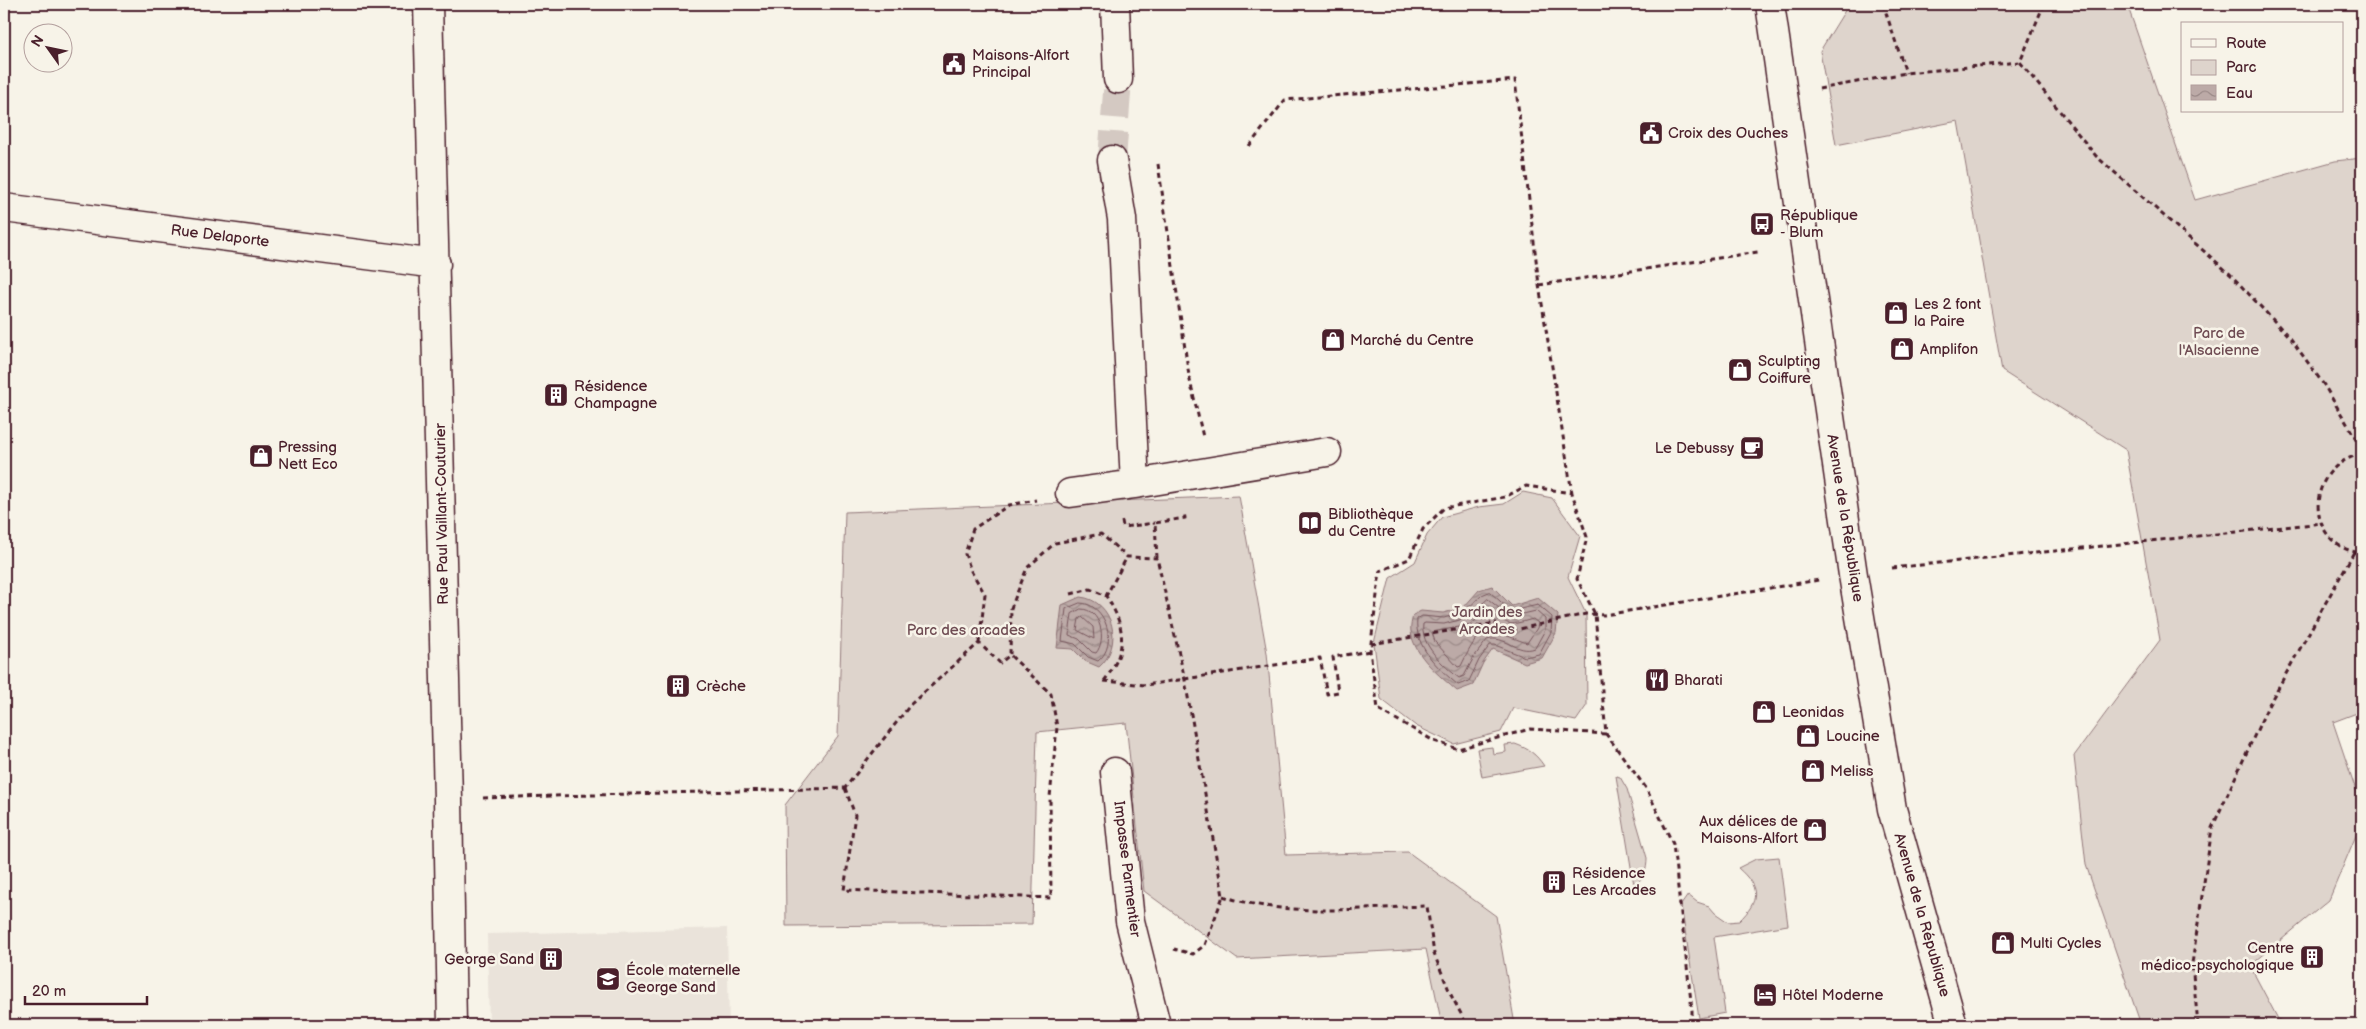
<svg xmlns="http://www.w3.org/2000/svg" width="2366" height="1029" viewBox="0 0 2366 1029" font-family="'Balsamiq Sans',sans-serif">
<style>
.built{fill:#eae3da}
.green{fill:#ded4cc;stroke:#947a7c}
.water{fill:url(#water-waves);stroke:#8e7275}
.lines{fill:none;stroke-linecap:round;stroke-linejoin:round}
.shore{stroke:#78575d;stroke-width:1}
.minor-tunnel{stroke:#d4c9c2;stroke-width:28;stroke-dasharray:28 14;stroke-linecap:butt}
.minor-casing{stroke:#4a1f2b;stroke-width:31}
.major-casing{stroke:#4a1f2b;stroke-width:31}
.path{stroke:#4a1f2b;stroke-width:3;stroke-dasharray:5 4;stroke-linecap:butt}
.minor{stroke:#f7f3e8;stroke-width:28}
.major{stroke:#f7f3e8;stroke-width:28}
.labels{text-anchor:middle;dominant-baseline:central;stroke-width:5;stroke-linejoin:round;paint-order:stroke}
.poi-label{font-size:15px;fill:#4a1f2b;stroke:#f7f3e8;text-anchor:start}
.street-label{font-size:15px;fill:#4a1f2b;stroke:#f7f3e8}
.park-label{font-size:15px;fill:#6f4c53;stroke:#f7f3e8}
</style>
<defs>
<pattern id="water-waves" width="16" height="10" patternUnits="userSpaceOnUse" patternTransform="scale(1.25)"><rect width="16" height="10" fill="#bcaaa7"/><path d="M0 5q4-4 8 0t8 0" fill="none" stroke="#9b8a88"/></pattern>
</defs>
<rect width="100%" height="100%" fill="#f7f3e8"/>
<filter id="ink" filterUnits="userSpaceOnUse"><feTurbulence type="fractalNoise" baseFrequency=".02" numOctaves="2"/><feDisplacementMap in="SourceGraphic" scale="10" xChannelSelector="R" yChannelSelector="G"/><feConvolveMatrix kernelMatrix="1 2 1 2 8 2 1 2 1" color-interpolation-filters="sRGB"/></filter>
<g filter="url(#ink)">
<path class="built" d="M727,928L729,1025H489L487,934Z"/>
<path class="green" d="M1849,4H2127L2195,200L2335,161L2362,158V711L2333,722L2362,808V821L2329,900L2250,966L2278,1019L2287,1025H2141L2086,865L2074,756L2160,640L2126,450L2002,371L1958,121L1836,145L1820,51Z
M1523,492L1552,498L1580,536L1568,577L1586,614L1587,705L1576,721L1513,708L1501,732L1454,744L1416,726L1381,699L1374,643L1390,578L1415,562L1427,535L1442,517L1479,507L1504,504Z
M1239,496L1267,653L1286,855L1408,852L1496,916L1515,1025H1442L1426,949L1237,959L1144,891L1126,723L1037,732L1032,924L786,926L785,805L838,736L845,512Z
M1515,744C1529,749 1536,754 1544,766L1482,777L1477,749L1492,747L1493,754L1506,752L1505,745Z
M1616,776L1620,777L1627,789L1647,858C1647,870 1644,879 1634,885Z
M1779,857L1788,925L1714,937L1725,1013L1699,1018L1681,905L1688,895L1697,902L1709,906L1715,913L1728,922L1739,921C1760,901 1760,887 1738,868L1756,859Z"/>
<path class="water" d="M1492,586L1512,606L1538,598L1558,615L1556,633L1542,658L1525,663L1493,649L1483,663L1473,685L1457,691C1440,676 1414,656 1411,632C1410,627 1412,620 1413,615L1421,611L1443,613L1463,608L1479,590Z
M1080,597C1114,600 1124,646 1099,667L1085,661L1073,649L1057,648L1062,605Z"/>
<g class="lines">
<path class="shore" d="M1490,592L1511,611L1538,605L1552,617L1551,632L1539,654L1525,657L1495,645H1490L1479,660L1469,681L1458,685C1438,668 1414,647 1417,619L1422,616L1444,618L1464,612L1482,595Z
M1488,599L1510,617L1536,611L1545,619V630L1535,648C1518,655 1504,634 1487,640L1474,657L1464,676L1459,678C1444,666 1420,645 1423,624L1425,623L1444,624L1467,618Z
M1080,603C1106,603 1119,645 1098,661L1088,657L1075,644L1062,641L1066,609Z
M1081,609C1101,609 1107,640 1096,653L1092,652L1079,639L1069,635L1072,614Z
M1488,610C1511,625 1504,627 1533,619L1538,623L1537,628L1527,643C1486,629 1483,620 1461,666L1458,667L1435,642L1432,632L1470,625Z
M1082,617L1093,627L1094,639L1077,630L1079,619Z"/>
<path class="minor-tunnel" d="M1112,160L1118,79"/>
<defs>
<path id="minor" d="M428,4L448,799L452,1025
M1115,4L1118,79
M1112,160L1122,219L1135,484L1327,452
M4,208L436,264
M1070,493L1135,484
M1115,772L1130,921L1156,1025"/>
<path id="major" d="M1770,4L1853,575L1892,809L1953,1025"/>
</defs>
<use href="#minor" class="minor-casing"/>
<use href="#major" class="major-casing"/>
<path class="path" d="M1883,4L1906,73
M2044,4L2020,62L2096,156L2230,274L2291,339L2324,385L2362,449
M1819,89L1906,73L2019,62
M1249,146L1285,100L1515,80L1539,285L1572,493
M1158,164L1189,376L1203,437
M1539,285L1758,252
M2362,454C2303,466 2304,547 2362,553
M1122,521L1123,527L1155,523
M1157,558L1155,523L1185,518L1184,512
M1892,568L2322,523
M1071,594L1090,589L1106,596L1127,557
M979,643L985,594L971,571L965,554L973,529L1009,505L1036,500
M1371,644L1496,623L1497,634L1586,614L1604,615L1819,580
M1104,681L1146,685L1320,658L1327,694L1338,692L1333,657L1370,651
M1104,681C1127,651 1127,628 1106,596
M1606,734L1530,729L1458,749L1434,741L1378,709L1370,651L1380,571L1409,559L1423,529L1444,508L1505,497L1526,486L1572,493L1587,537L1577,579L1595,614L1606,734L1646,788L1673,844L1692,1010V1025
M845,788L855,815L844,890L1051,898L1050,797L1057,727L1051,694L1010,655
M483,798L845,788L911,704L979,643L1000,663L1010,655L1011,608L1027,568L1055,543L1101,534L1127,557L1157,558L1185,680L1223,896L1205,945L1193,954L1174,949
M1223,896C1288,918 1360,908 1427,906L1434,954L1451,995L1467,1025
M2198,1025L2192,964L2212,828L2268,706L2354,552"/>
<use href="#minor" class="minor"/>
<use href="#major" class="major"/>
</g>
</g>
<defs>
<symbol id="civic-square" viewBox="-11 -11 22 22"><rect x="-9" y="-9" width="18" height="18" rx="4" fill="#4a1f2b" stroke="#f7f3e8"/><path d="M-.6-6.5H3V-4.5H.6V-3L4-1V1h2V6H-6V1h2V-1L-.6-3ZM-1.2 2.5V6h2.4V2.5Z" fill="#fff"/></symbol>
<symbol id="bus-square" viewBox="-11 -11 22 22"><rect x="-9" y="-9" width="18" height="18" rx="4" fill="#4a1f2b" stroke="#f7f3e8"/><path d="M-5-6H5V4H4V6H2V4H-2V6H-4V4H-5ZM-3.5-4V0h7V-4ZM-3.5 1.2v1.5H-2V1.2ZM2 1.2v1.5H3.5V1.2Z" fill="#fff"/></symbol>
<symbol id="shop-square" viewBox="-11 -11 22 22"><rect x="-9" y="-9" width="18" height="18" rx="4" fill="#4a1f2b" stroke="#f7f3e8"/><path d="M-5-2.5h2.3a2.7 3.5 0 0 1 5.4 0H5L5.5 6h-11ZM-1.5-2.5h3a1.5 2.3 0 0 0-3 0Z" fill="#fff"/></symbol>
<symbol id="building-square" viewBox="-11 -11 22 22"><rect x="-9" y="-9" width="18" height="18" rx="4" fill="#4a1f2b" stroke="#f7f3e8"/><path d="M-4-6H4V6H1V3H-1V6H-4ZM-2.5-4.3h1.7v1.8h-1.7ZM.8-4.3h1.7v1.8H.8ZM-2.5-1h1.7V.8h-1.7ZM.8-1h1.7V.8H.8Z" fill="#fff"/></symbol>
<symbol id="cafe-square" viewBox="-11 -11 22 22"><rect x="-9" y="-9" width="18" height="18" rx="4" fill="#4a1f2b" stroke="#f7f3e8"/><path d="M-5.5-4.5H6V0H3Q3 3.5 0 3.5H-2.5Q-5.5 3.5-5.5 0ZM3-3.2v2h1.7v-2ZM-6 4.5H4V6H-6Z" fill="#fff"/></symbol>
<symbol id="library-square" viewBox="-11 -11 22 22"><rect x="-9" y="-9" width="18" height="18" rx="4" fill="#4a1f2b" stroke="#f7f3e8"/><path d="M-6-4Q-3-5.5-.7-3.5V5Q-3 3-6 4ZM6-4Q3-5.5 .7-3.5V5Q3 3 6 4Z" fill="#fff"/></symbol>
<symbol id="restaurant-square" viewBox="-11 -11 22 22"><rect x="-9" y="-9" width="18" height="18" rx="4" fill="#4a1f2b" stroke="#f7f3e8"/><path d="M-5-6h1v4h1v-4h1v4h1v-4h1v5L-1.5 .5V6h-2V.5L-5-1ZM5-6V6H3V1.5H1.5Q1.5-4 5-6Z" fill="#fff"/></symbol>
<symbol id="school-square" viewBox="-11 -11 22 22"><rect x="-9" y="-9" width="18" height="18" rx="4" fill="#4a1f2b" stroke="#f7f3e8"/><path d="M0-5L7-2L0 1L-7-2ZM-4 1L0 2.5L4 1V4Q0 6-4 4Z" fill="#fff"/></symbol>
<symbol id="hotel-square" viewBox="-11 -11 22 22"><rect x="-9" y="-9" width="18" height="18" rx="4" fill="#4a1f2b" stroke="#f7f3e8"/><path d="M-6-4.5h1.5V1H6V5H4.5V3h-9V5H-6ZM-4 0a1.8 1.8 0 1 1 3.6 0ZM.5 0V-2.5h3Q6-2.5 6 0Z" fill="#fff"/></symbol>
</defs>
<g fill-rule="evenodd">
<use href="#civic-square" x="940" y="50" width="28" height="28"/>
<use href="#civic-square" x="1637" y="119" width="28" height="28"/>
<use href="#bus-square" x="1748" y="210" width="28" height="28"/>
<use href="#shop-square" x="1882" y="299" width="28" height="28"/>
<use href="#shop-square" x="1319" y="326" width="28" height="28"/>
<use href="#shop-square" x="1888" y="335" width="28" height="28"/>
<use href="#shop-square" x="1726" y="356" width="28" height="28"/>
<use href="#building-square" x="542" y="381" width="28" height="28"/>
<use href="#cafe-square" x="1738" y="434" width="28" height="28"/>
<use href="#shop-square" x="247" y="442" width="28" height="28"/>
<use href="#library-square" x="1296" y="509" width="28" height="28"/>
<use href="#restaurant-square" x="1643" y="666" width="28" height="28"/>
<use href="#building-square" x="664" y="672" width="28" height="28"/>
<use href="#shop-square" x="1750" y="698" width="28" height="28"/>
<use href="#shop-square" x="1794" y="722" width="28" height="28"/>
<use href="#shop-square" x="1799" y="757" width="28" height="28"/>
<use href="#shop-square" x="1801" y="816" width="28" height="28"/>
<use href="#building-square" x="1540" y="868" width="28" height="28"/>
<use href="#shop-square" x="1989" y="929" width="28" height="28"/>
<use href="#building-square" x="2298" y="943" width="28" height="28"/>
<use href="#building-square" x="537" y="945" width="28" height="28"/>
<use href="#school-square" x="594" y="965" width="28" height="28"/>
<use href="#hotel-square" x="1751" y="981" width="28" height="28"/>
</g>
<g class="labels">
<g class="poi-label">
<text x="972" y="55">Maisons-Alfort<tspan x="972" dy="17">Principal</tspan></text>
<text x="1668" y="133">Croix des Ouches</text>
<text x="1780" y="215">République<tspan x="1780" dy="17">- Blum</tspan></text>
<text x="1914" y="304">Les 2 font<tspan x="1914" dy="17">la Paire</tspan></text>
<text x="1350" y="340">Marché du Centre</text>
<text x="1920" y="349">Amplifon</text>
<text x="1758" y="361">Sculpting<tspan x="1758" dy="17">Coiffure</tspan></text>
<text x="574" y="386">Résidence<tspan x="574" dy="17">Champagne</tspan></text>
<text x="278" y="447">Pressing<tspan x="278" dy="17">Nett Eco</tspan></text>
<text x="1734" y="448" text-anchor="end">Le Debussy</text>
<text x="1328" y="514">Bibliothèque<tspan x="1328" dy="17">du Centre</tspan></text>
<text x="1674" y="680">Bharati</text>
<text x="696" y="686">Crèche</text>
<text x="1782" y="712">Leonidas</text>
<text x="1826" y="736">Loucine</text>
<text x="1830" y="771">Meliss</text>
<text x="1798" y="821" text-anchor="end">Aux délices de<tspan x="1798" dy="17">Maisons-Alfort</tspan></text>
<text x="1572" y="873">Résidence<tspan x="1572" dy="17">Les Arcades</tspan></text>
<text x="2020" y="943">Multi Cycles</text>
<text x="2294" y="948" text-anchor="end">Centre<tspan x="2294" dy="17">médico-psychologique</tspan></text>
<text x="534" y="959" text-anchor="end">George Sand</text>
<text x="626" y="970">École maternelle<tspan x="626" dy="17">George Sand</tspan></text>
<text x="1782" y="995">Hôtel Moderne</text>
</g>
<g class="street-label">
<text transform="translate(220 236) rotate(7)">Rue Delaporte</text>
<text transform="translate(442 514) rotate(-91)">Rue Paul Vaillant-Couturier</text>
<text transform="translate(1845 518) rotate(81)">Avenue de la République</text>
<text transform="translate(1127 869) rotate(83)">Impasse Parmentier</text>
<text transform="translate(1922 915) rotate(74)">Avenue de la République</text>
</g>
<g class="park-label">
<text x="2219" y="333">Parc de<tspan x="2219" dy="17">l'Alsacienne</tspan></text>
<text x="1487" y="612">Jardin des<tspan x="1487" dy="17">Arcades</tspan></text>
<text x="966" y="630">Parc des arcades</text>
</g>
</g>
<rect width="2366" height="1029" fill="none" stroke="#f7f3e8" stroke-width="20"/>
<rect x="10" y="10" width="2346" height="1009" fill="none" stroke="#4a1f2b" stroke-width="2" filter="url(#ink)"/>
<rect x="2181" y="22" width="162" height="90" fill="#f7f3e8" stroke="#b29e9c"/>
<rect x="2191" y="39" width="25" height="8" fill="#f7f3e8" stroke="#b29e9c"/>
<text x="2226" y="48" font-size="15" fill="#4a1f2b">Route</text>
<rect x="2191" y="60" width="25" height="15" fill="#ded4cc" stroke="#b29e9c"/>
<text x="2226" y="72" font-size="15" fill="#4a1f2b">Parc</text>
<rect x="2191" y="85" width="25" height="15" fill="url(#water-waves)" stroke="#b29e9c"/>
<text x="2226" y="98" font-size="15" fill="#4a1f2b">Eau</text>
<g transform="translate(48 48) rotate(303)"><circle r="24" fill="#f7f3e8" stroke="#b29e9c"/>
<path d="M0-4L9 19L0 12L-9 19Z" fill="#4a1f2b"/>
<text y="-8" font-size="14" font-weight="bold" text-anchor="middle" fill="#4a1f2b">N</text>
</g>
<path d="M25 996v8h122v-8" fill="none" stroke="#4a1f2b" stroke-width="2.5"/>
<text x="32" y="996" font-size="15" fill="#4a1f2b" stroke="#f7f3e8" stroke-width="4" paint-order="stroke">20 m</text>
</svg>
